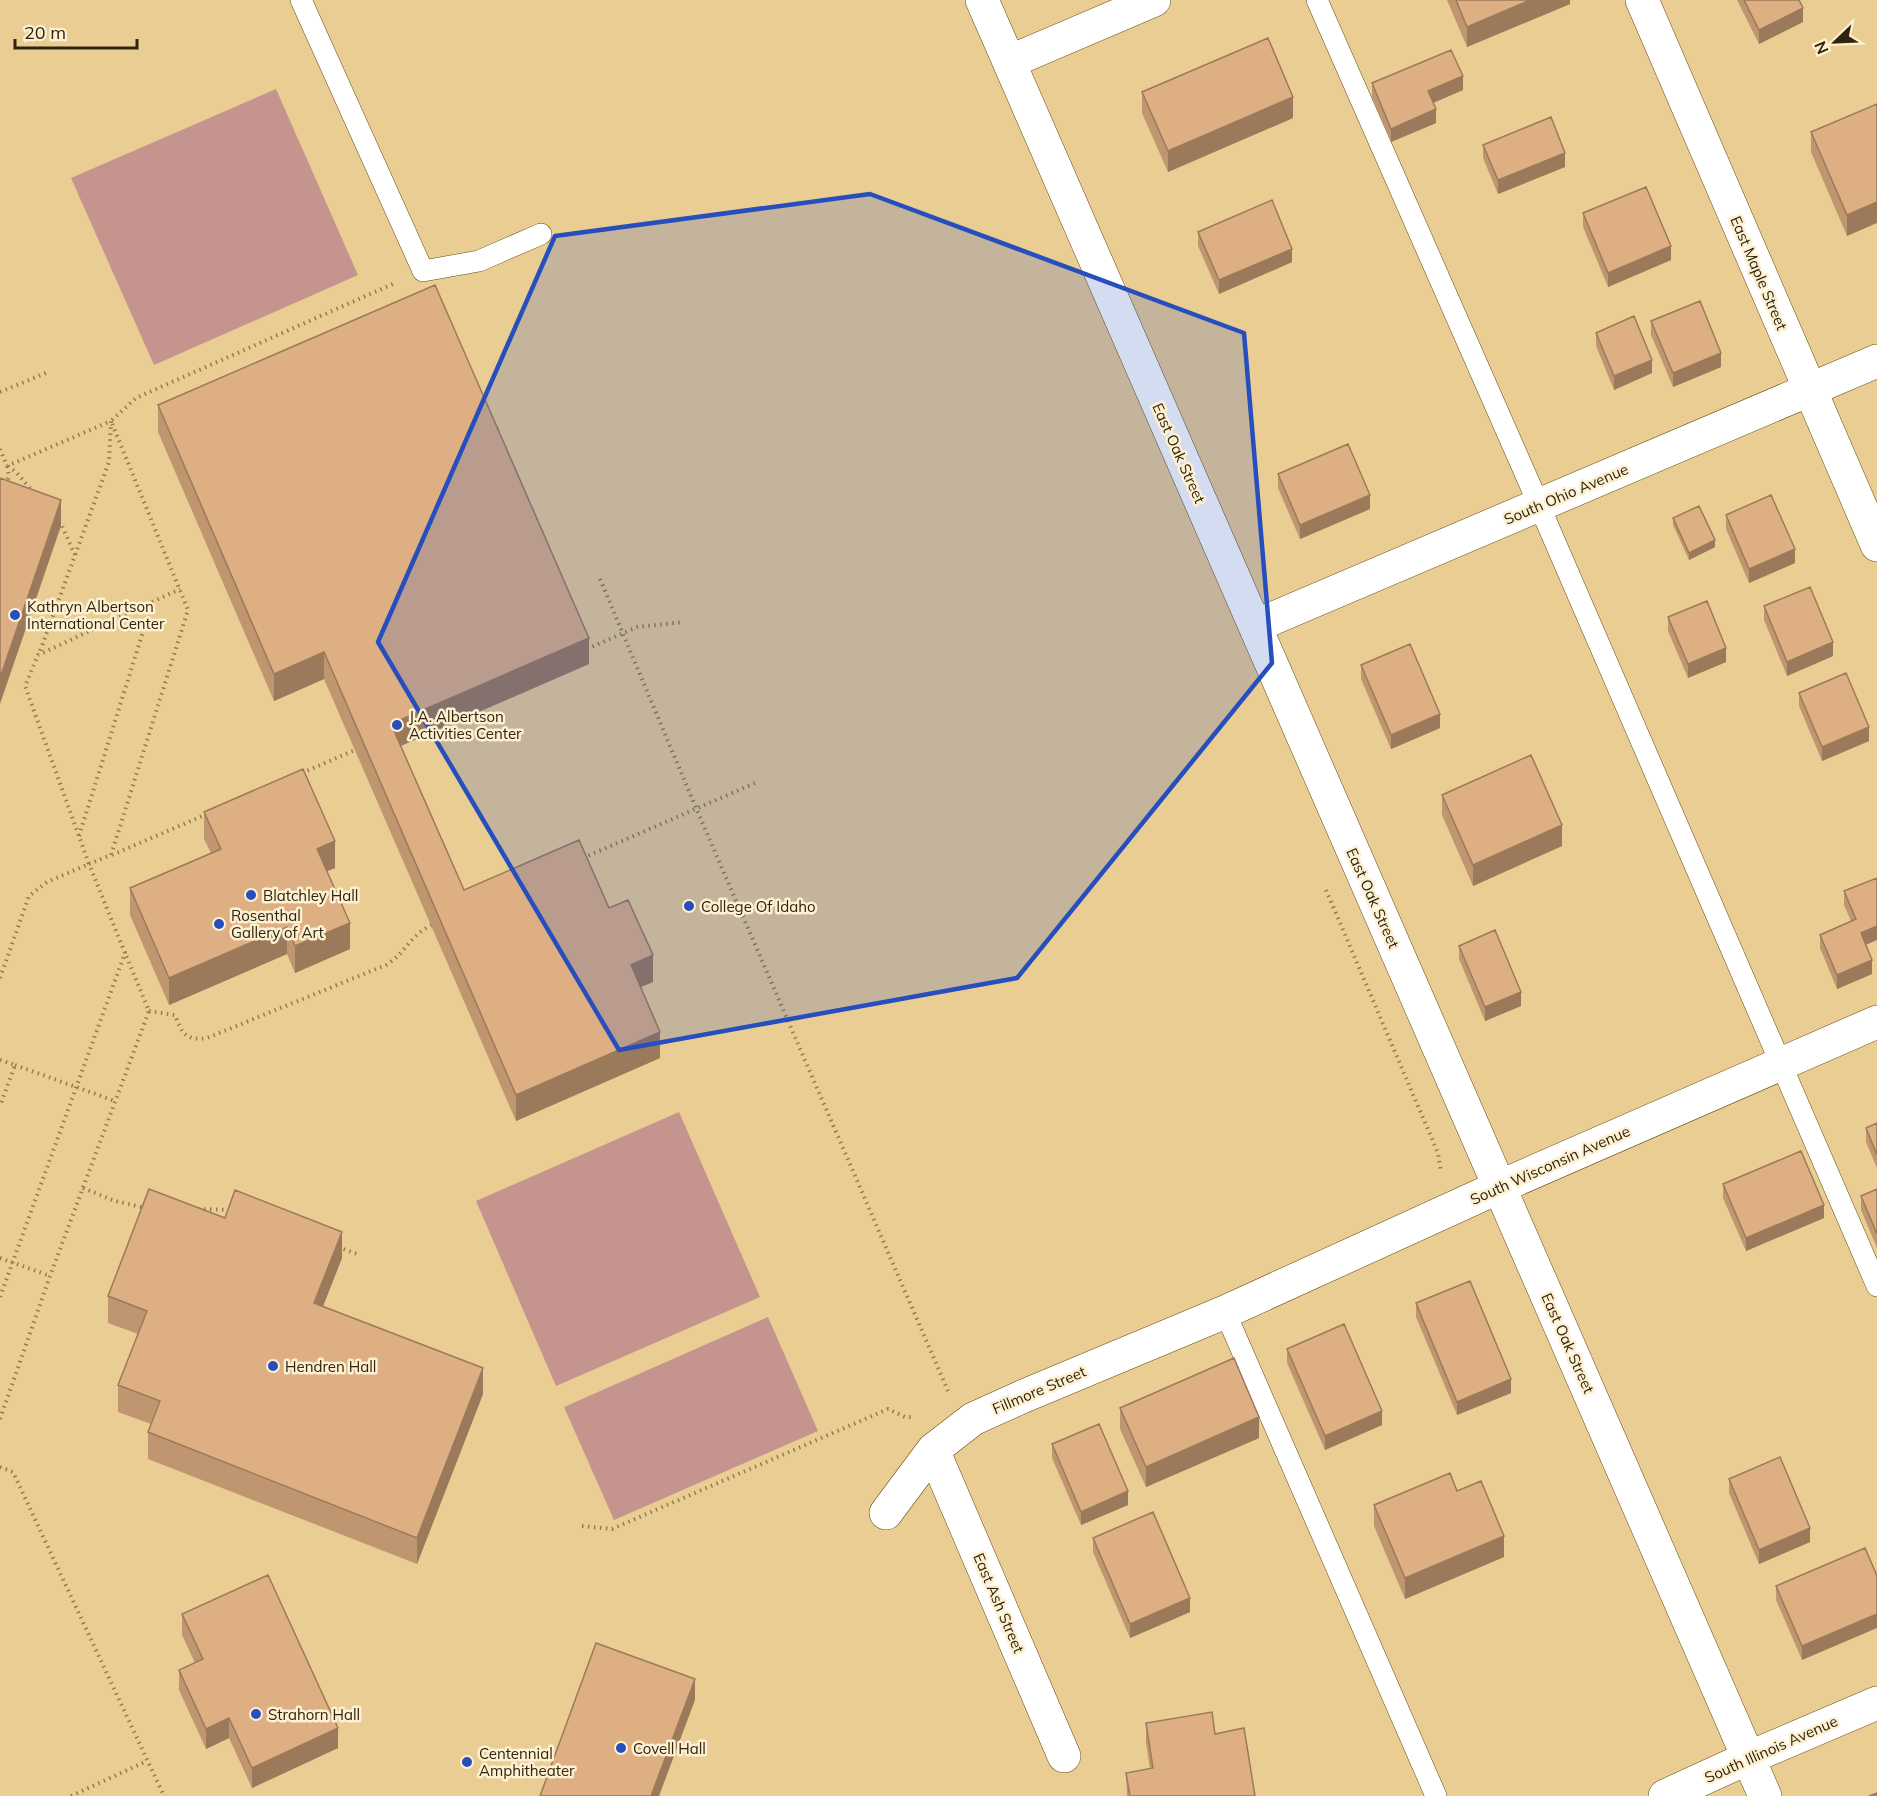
<svg xmlns="http://www.w3.org/2000/svg" width="1877" height="1796" viewBox="0 0 1877 1796" font-family="Mulish,sans-serif">
<style>
.green{fill:#c5948f}
.lines{fill:none;stroke-linecap:round;stroke-linejoin:round}
.service-casing{stroke:#654c0f;stroke-width:22}
.minor-casing{stroke:#654c0f;stroke-width:34}
.path{stroke:#927d53;stroke-width:4;stroke-dasharray:1.5 4.5;stroke-linecap:butt}
.service{stroke:#fff;stroke-width:21}
.minor{stroke:#fff;stroke-width:33}
.wall{fill:#bf9670}
.shaded-wall{fill:#9b7a5b}
.building{fill:#deaf82;stroke:#9b7a5b;stroke-width:1.5}
.marked{fill:#264fbd;fill-opacity:0.2;stroke:#264fbd;stroke-width:4.5;stroke-linejoin:round}
.poi-dot{fill:#264fbd;stroke:#fef0d3;stroke-width:2}
.labels{text-anchor:middle;dominant-baseline:central;stroke-width:5;stroke-linejoin:round;paint-order:stroke}
.street-label{font-size:15px;fill:#2f240c;stroke:#fef0d3}
.poi-label{font-size:15px;fill:#2f240c;stroke:#fef0d3;text-anchor:start}
</style>
<rect width="100%" height="100%" fill="#eacd93"/>
<path class="green" d="M276,89L358,275L154,365L71,178Z
M679,1112L760,1297L556,1386L476,1201Z
M768,1317L818,1431L614,1520L564,1407Z"/>
<g class="lines">
<defs>
<path id="service" d="M301,0L423,271L479,261L541,234
M1317,0L1539,505L1877,1286
M1225,1312L1436,1796"/>
<path id="minor" d="M982,0L1765,1796
M1642,0L1877,545
M1009,62L1154,0
M1255,626L1877,361
M933,1450L1064,1756
M886,1513L933,1450L973,1419L1024,1396L1225,1312L1499,1187L1877,1022
M1665,1796L1748,1758L1877,1703"/>
</defs>
<use href="#service" class="service-casing"/>
<use href="#minor" class="minor-casing"/>
<path class="path" d="M0,392L46,373
M0,449L7,466L111,421L109,462L39,654
M8,466L16,472L34,493
M6,485L9,476L7,467
M58,522L62,526L75,555
M600,579L696,808L948,1391
M587,649L637,627L684,622
M302,773L355,750
M79,836L152,603
M112,855L207,814
M583,858L755,783
M1326,890L1438,1153L1441,1172
M0,978L29,896L47,882L89,864L25,686L38,655L180,589
M149,1011L175,1015C182,1033 185,1041 207,1038L386,965C406,953 410,935 432,925
M0,1060L15,1065L0,1106
M15,1065L115,1101
M83,1188L115,1201L146,1208
M198,1209L233,1210
M338,1247L360,1255
M0,1258L50,1276
M0,1297L125,953L89,864L111,855L188,610L111,421L136,398L395,283
M0,1419L50,1276L149,1011L125,953
M0,1467L13,1472L164,1796
M582,1526L612,1529L888,1409L905,1417H912
M71,1796L147,1761"/>
<use href="#service" class="service"/>
<use href="#minor" class="minor"/>
</g>
<path class="wall" d="M1447,0H1570V4L1467,47Z
M1737,0H1799L1803,22L1759,44Z
M1372,83L1463,90L1433,103L1436,123L1391,142L1372,97Z
M1142,92L1293,118L1168,172L1142,113Z
M1877,104L1847,236L1811,152V132Z
M1483,145L1565,167L1498,194L1483,158Z
M1583,213L1671,260L1608,287L1583,227Z
M1198,232L1292,262L1219,294L1198,246Z
M1651,321L1721,367L1673,387L1651,335Z
M1596,333L1652,373L1614,390L1596,346Z
M158,405L589,664L401,746L464,890L609,908L653,982L641,987L660,1058L516,1121L324,679L274,701L158,432Z
M1278,474L1370,509L1300,539L1278,488Z
M1726,515L1795,563L1749,583L1726,529Z
M1673,518L1715,547L1689,560L1673,525Z
M1764,606L1833,656L1787,676L1764,620Z
M1668,617L1726,662L1688,678L1668,631Z
M1361,665L1440,728L1391,749L1361,679Z
M1799,693L1869,741L1822,761L1799,706Z
M1442,795L1562,846L1473,886L1442,815Z
M204,812L335,868L327,871L350,949L295,973L287,954L169,1005L130,915V888L211,853L204,839Z
M1877,878L1866,945L1872,974L1837,989L1820,948V935L1851,921L1844,905V891Z
M1459,946L1521,1006L1485,1021L1459,959Z
M1877,1123V1168L1866,1142V1128Z
M1723,1184L1824,1218L1746,1251L1723,1198Z
M1877,1189V1248L1861,1210V1196Z
M225,1218L342,1258L323,1306L483,1394L417,1564L148,1459V1432L151,1424L118,1412V1385L138,1334L108,1323V1296Z
M1416,1303L1511,1393L1457,1415L1416,1317Z
M1287,1349L1382,1425L1325,1450L1287,1363Z
M1120,1408L1259,1438L1146,1487L1120,1429Z
M1052,1444L1128,1505L1081,1525L1052,1458Z
M1729,1479L1810,1542L1759,1564L1729,1493Z
M1457,1491L1504,1557L1405,1599L1374,1526V1505Z
M1093,1538L1190,1612L1130,1638L1093,1552Z
M1865,1548L1802,1660L1776,1600V1586Z
M182,1614L338,1748L252,1788L229,1738L206,1749L179,1690V1670L195,1663L182,1635Z
M1146,1723L1215,1734L1255,1796H1127L1126,1773L1150,1769L1146,1743Z"/>
<path class="shaded-wall" d="M1530,0H1570V4L1467,47V27Z
M1803,8V22L1759,44V30Z
M1463,76V90L1428,105V91Z
M1293,97V118L1168,172V151Z
M1436,109V123L1391,142V129Z
M1565,153V167L1498,194V180Z
M1877,202V223L1847,236V215Z
M1671,246V260L1608,287V273Z
M1292,249V262L1219,294V280Z
M1721,353V367L1673,387V373Z
M1652,360V373L1614,390V376Z
M1370,495V509L1300,539V525Z
M61,500V526L0,704V678Z
M1715,540V547L1689,560V553Z
M1795,549V563L1749,583V569Z
M589,638V664L391,750V724Z
M1833,642V656L1787,676V662Z
M1726,648V662L1688,678V664Z
M324,652V679L274,701V674Z
M1440,714V728L1391,749V735Z
M1869,727V741L1822,761V747Z
M1562,825V846L1473,886V865Z
M335,841V868L317,875V849Z
M350,923V949L295,973V946Z
M1877,926V940L1861,947V933Z
M287,927V954L169,1005V978Z
M653,955V982L631,991V965Z
M1872,960V974L1837,989V975Z
M1521,992V1006L1485,1021V1007Z
M660,1032V1058L516,1121V1095Z
M1824,1205V1218L1746,1251V1238Z
M342,1232V1258L314,1329V1303Z
M483,1368V1394L417,1564V1538Z
M1511,1379V1393L1457,1415V1402Z
M1382,1411V1425L1325,1450V1436Z
M1259,1417V1438L1146,1487V1467Z
M1128,1491V1505L1081,1525V1512Z
M1810,1528V1542L1759,1564V1550Z
M1504,1536V1557L1405,1599V1578Z
M1190,1598V1612L1130,1638V1624Z
M1877,1614V1628L1802,1660V1646Z
M695,1679V1700L659,1796H651Z
M229,1718V1738L206,1749V1729Z
M338,1728V1748L252,1788V1768Z"/>
<path class="building" d="M1456,0H1530L1467,27Z
M1744,0H1799L1803,8L1759,30Z
M1268,38L1293,97L1168,151L1142,92Z
M1451,50L1463,76L1428,91L1436,109L1391,129L1372,83Z
M1877,104V202L1847,215L1811,132Z
M1551,117L1565,153L1498,180L1483,145Z
M1646,187L1671,246L1608,273L1583,213Z
M1272,200L1292,249L1219,280L1198,232Z
M435,285L589,638L391,724L464,890L579,840L609,908L628,900L653,955L631,965L660,1032L516,1095L324,652L274,674L158,405Z
M1700,301L1721,353L1673,373L1651,321Z
M1634,316L1652,360L1614,376L1596,333Z
M1348,444L1370,495L1300,525L1278,474Z
M0,478L61,500L0,678Z
M1771,495L1795,549L1749,569L1726,515Z
M1699,506L1715,540L1689,553L1673,518Z
M1810,587L1833,642L1787,662L1764,606Z
M1707,601L1726,648L1688,664L1668,617Z
M1410,644L1440,714L1391,735L1361,665Z
M1846,673L1869,727L1822,747L1799,693Z
M1531,755L1562,825L1473,865L1442,795Z
M303,769L335,841L317,849L350,923L295,946L287,927L169,978L130,888L221,849L204,812Z
M1877,878V926L1861,933L1872,960L1837,975L1820,935L1856,919L1844,891Z
M1495,930L1521,992L1485,1007L1459,946Z
M1877,1123V1155L1866,1128Z
M1801,1151L1824,1205L1746,1238L1723,1184Z
M149,1189L225,1218L235,1190L342,1232L314,1303L483,1368L417,1538L148,1432L160,1401L118,1385L147,1311L108,1296Z
M1877,1189V1234L1861,1196Z
M1470,1281L1511,1379L1457,1402L1416,1303Z
M1344,1324L1382,1411L1325,1436L1287,1349Z
M1234,1358L1259,1417L1146,1467L1120,1408Z
M1099,1424L1128,1491L1081,1512L1052,1444Z
M1780,1457L1810,1528L1759,1550L1729,1479Z
M1450,1473L1457,1491L1481,1481L1504,1536L1405,1578L1374,1505Z
M1153,1512L1190,1598L1130,1624L1093,1538Z
M1865,1548L1877,1576V1614L1802,1646L1776,1586Z
M268,1575L338,1728L252,1768L229,1718L206,1729L179,1670L203,1659L182,1614Z
M596,1643L695,1679L651,1796H540Z
M1212,1712L1215,1734L1244,1728L1255,1796H1130L1126,1773L1153,1768L1146,1723Z
M1877,1793V1796H1869Z"/>
<path class="marked" d="M870,194L1244,333L1272,663L1017,978L619,1050L378,642L555,236Z"/>
<g class="poi-dot">
<circle cx="15" cy="615" r="6"/>
<circle cx="397" cy="725" r="6"/>
<circle cx="251" cy="895" r="6"/>
<circle cx="689" cy="906" r="6"/>
<circle cx="219" cy="924" r="6"/>
<circle cx="273" cy="1366" r="6"/>
<circle cx="256" cy="1714" r="6"/>
<circle cx="621" cy="1748" r="6"/>
<circle cx="467" cy="1762" r="6"/>
</g>
<g class="labels">
<g class="street-label">
<text transform="translate(1759 273) rotate(67)">East Maple Street</text>
<text transform="translate(1179 453) rotate(66)">East Oak Street</text>
<text transform="translate(1566 494) rotate(-23)">South Ohio Avenue</text>
<text transform="translate(1373 898) rotate(66)">East Oak Street</text>
<text transform="translate(1550 1165) rotate(-24)">South Wisconsin Avenue</text>
<text transform="translate(1568 1343) rotate(66)">East Oak Street</text>
<text transform="translate(1039 1390) rotate(-23)">Fillmore Street</text>
<text transform="translate(999 1603) rotate(67)">East Ash Street</text>
<text transform="translate(1771 1749) rotate(-24)">South Illinois Avenue</text>
</g>
<g class="poi-label">
<text x="27" y="606">Kathryn Albertson<tspan x="27" dy="17">International Center</tspan></text>
<text x="409" y="716">J.A. Albertson<tspan x="409" dy="17">Activities Center</tspan></text>
<text x="263" y="895">Blatchley Hall</text>
<text x="701" y="906">College Of Idaho</text>
<text x="231" y="915">Rosenthal<tspan x="231" dy="17">Gallery of Art</tspan></text>
<text x="285" y="1366">Hendren Hall</text>
<text x="268" y="1714">Strahorn Hall</text>
<text x="633" y="1748">Covell Hall</text>
<text x="479" y="1753">Centennial<tspan x="479" dy="17">Amphitheater</tspan></text>
</g>
</g>
<g transform="translate(1835 42) rotate(247)" stroke="#fef0d3" stroke-width="4.5" paint-order="stroke">
<path d="M0-4.5L10 22L0 15L-10 22Z" fill="#2f240c"/>
<text y="-9" font-size="16" font-weight="bold" text-anchor="middle" fill="#2f240c">N</text>
</g>
<path d="M15 39v9h122v-9" fill="none" stroke="#2f240c" stroke-width="3"/>
<text x="24" y="39" font-size="18" fill="#2f240c" stroke="#fef0d3" stroke-width="4.5" paint-order="stroke">20 m</text>
</svg>
